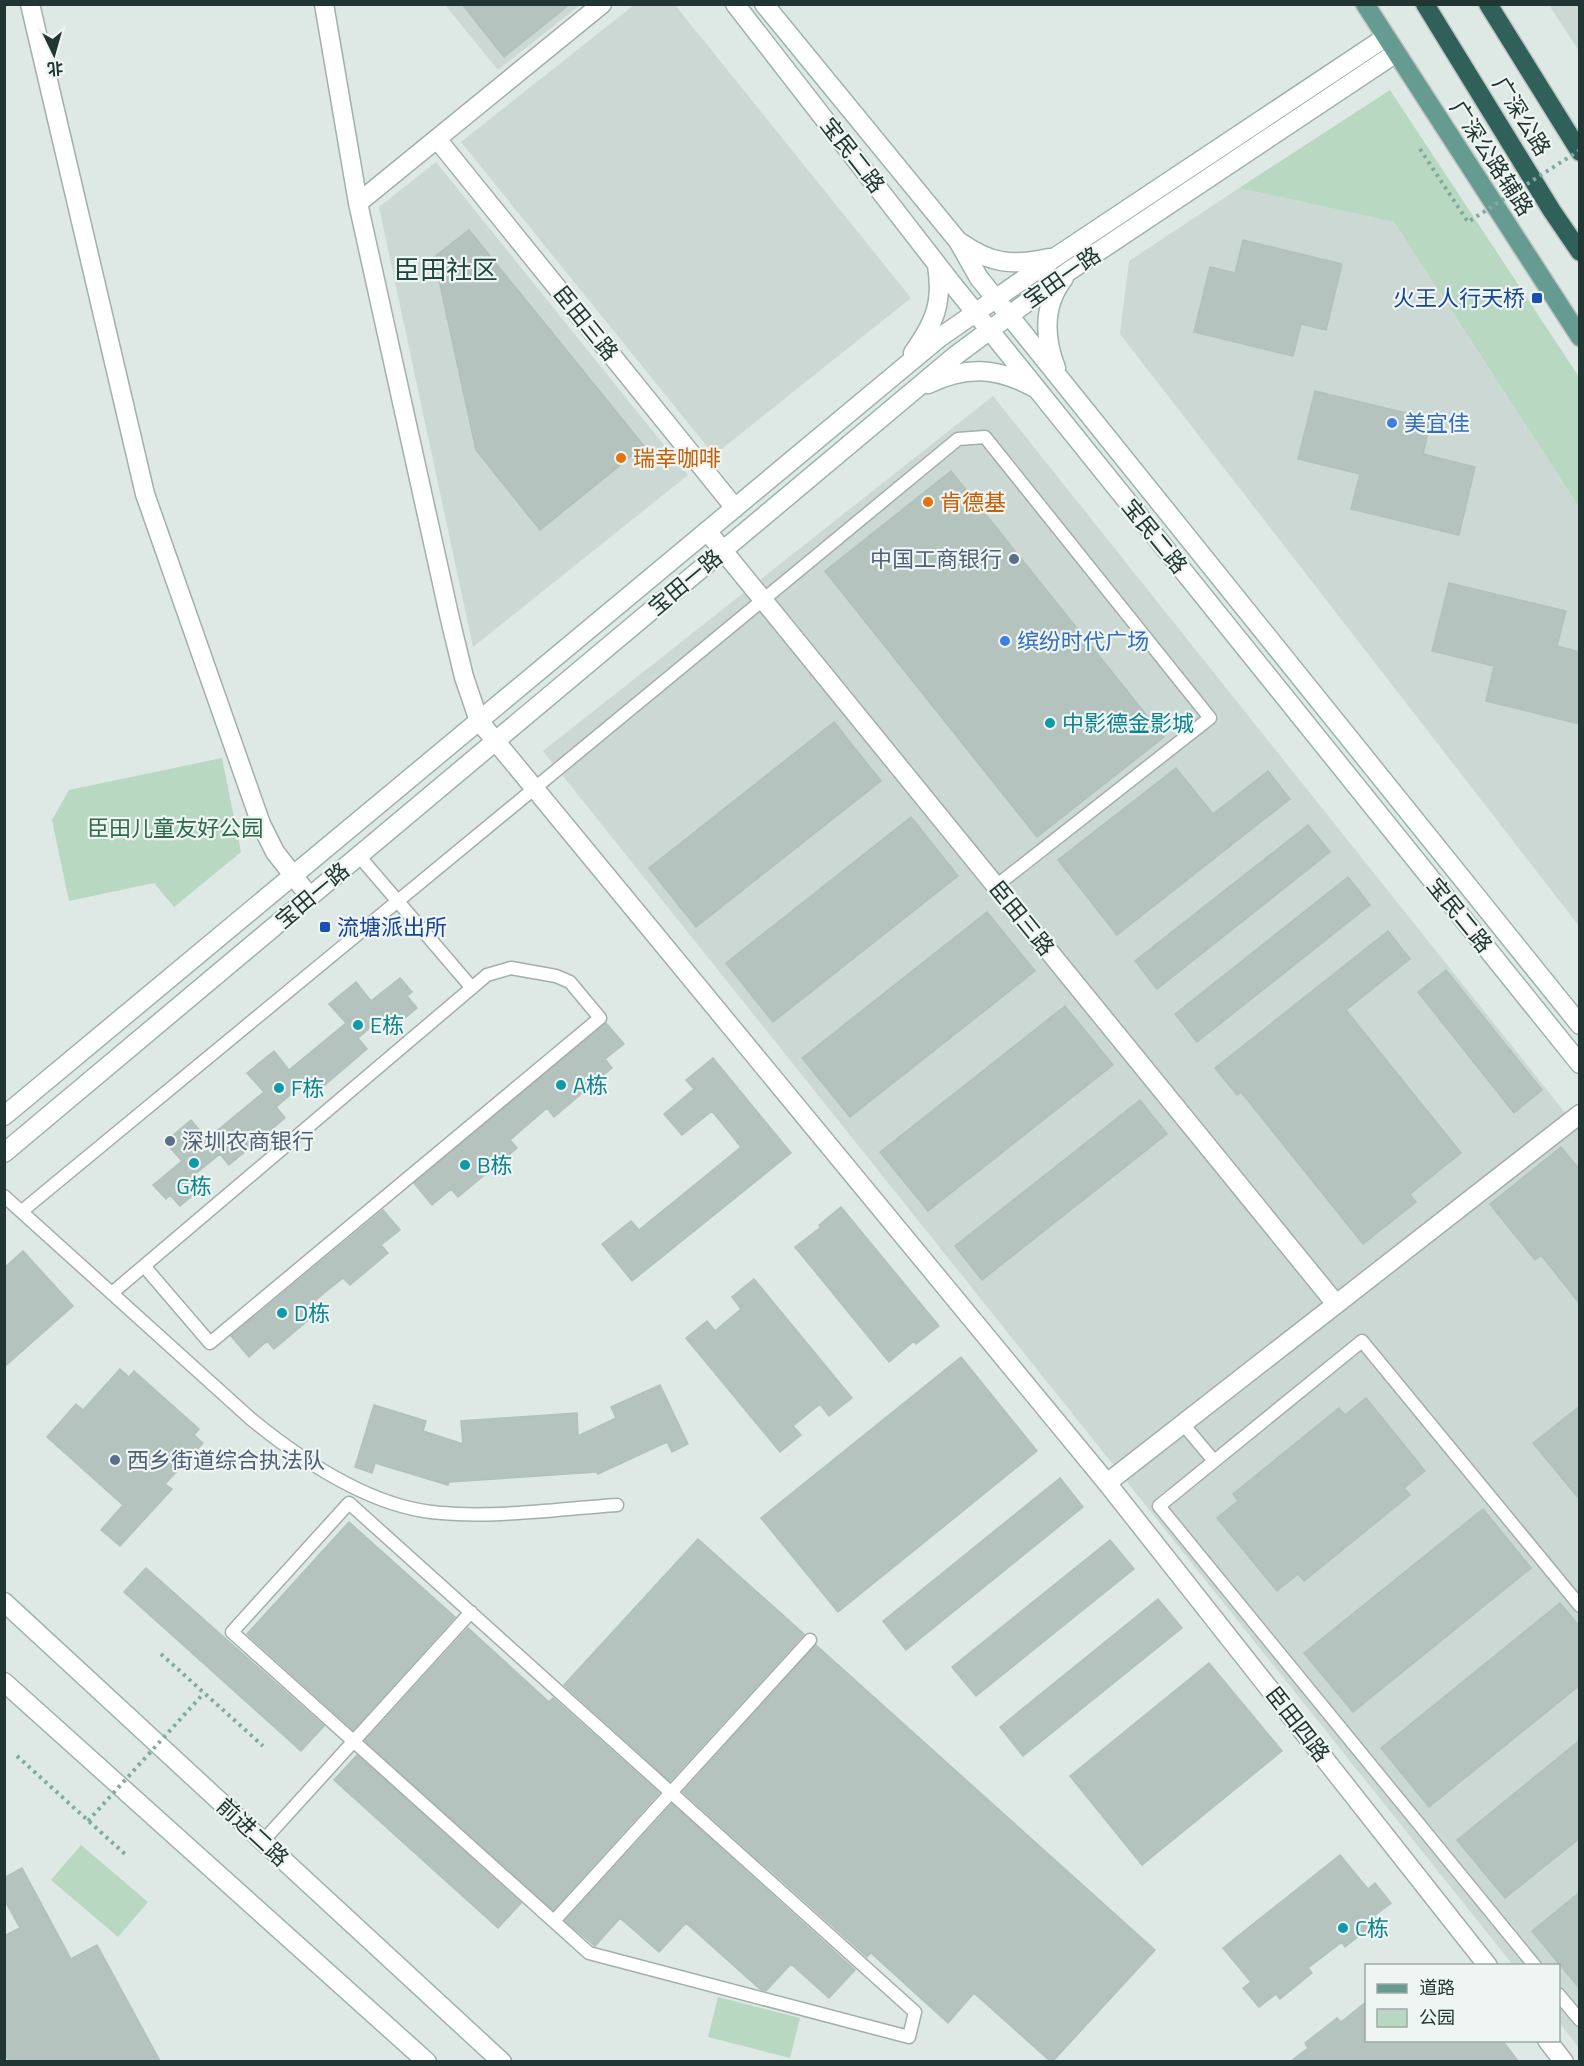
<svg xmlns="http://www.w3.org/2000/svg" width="1584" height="2066" viewBox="0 0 1584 2066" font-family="'Titillium Web','Noto Sans SC',sans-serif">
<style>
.built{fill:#ccd8d3}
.green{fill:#b8d8c2}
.building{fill:#b4c3bd;stroke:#b1c1bb;stroke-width:1.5}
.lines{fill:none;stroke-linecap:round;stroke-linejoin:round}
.lane-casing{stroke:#a2afab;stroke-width:15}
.street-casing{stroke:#a2afab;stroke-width:21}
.secondary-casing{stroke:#9eb3ad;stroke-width:21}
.primary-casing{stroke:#bcc3c2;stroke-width:21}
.highway-casing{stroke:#bcc3c2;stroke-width:21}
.path{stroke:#80aa9f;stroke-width:4;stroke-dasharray:3 4.5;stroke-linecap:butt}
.lane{stroke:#fff;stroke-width:12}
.street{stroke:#fff;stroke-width:18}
.secondary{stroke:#fff;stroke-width:18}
.primary{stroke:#659b90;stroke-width:18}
.highway{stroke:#2f6059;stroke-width:18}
.path-bridge{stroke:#80aa9f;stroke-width:4;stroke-dasharray:3 4.5;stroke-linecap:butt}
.transit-dot{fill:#1a4fb4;stroke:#eef5f2;stroke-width:2}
.shop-dot{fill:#3f7fe0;stroke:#eef5f2;stroke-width:2}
.food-dot{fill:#e8710a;stroke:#eef5f2;stroke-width:2}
.service-dot{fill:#5c6f8a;stroke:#eef5f2;stroke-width:2}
.culture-dot{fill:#0f9aa8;stroke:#eef5f2;stroke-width:2}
.labels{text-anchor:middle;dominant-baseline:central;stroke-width:4.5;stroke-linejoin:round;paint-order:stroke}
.street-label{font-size:22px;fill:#213632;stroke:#eef5f2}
.transit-label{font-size:22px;fill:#164399;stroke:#eef5f2;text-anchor:end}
.shop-label{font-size:22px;fill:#366cbe;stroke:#eef5f2;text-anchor:start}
.food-label{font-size:22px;fill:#c56008;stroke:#eef5f2;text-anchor:start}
.service-label{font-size:22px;fill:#4e5e75;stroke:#eef5f2;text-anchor:start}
.culture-label{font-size:22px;fill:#0d838f;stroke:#eef5f2;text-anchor:start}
.park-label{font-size:22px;fill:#2e6a49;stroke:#eef5f2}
.quarter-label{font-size:26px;fill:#1f463f;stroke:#eef5f2}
</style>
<rect width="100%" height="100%" fill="#dee8e4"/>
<path class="built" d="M445,5H580L498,70Z
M634,5H675L911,298L714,455L461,142Z
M1549,5H1579V51L1566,31Z
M436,162L688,475L473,647L379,207Z
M1239,188L1394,222L1579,507V926L1120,334L1129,261Z
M993,396L1579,1130V2048L1559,2022L1558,1966L1513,1965L543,751Z"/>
<path class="green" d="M1390,90L1579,377V507L1394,222L1239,188Z
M222,758L241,852L174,907L154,883L69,901L52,820L69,790Z
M81,1845L148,1902L118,1937L51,1880Z
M718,1997L800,2018L790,2058L708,2037Z"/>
<path class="building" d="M462,4H570L504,57Z
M469,230L644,446L540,530L476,450L434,257Z
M1243,240L1342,264L1326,330L1301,324L1293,356L1194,332L1210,267L1235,273Z
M1315,391L1431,419L1423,454L1475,467L1459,535L1351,509L1360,474L1298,459Z
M951,471L1164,737L1037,837L825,571Z
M1449,583L1566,611L1557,646L1580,652V724L1486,701L1494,666L1432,651Z
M834,722L881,781L696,927L649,868Z
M1176,768L1213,814L1268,771L1290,799L1117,935L1058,860Z
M911,817L958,876L773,1022L726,963Z
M1308,825L1330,852L1157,989L1135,961Z
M1348,877L1370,905L1197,1042L1175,1014Z
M987,912L1035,971L850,1117L802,1058Z
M1388,931L1410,959L1346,1010L1461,1153L1410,1194L1416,1202L1363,1244L1241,1092L1237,1095L1215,1068Z
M1446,970L1542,1090L1514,1113L1418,992Z
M400,978L412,992L407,996L417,1008L394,1027L384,1016L358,1038L367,1049L312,1096L302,1085L276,1107L285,1118L229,1165L220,1154L194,1175L203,1187L180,1206L170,1195L166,1199L153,1185L182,1161L165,1142L191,1120L207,1139L264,1092L247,1073L274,1051L289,1070L346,1023L329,1004L356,982L371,1001Z
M1065,1006L1113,1065L928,1211L880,1152Z
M606,1023L624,1044L605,1059L612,1068L554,1117L547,1108L510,1140L517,1148L458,1197L451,1189L432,1205L414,1183Z
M713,1058L791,1153L632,1281L602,1244L631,1221L639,1230L741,1147L712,1111L682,1135L664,1114L694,1089L686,1080Z
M1140,1100L1167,1134L982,1280L955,1246Z
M1561,1147L1580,1170V1304L1541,1255L1535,1260L1490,1204Z
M841,1207L939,1326L916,1344L914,1341L889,1362L795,1247L821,1227L819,1225Z
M383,1210L400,1230L381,1245L388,1253L350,1285L343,1278L324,1293L306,1309L312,1317L274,1349L267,1341L249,1357L231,1336Z
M23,1251L73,1306L4,1367V1268Z
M754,1279L852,1398L829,1416L820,1404L793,1426L801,1435L780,1452L686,1338L707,1321L715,1331L741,1309L732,1297Z
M961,1357L1037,1451L838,1612L761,1518Z
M120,1369L129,1377L134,1371L199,1429L194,1435L203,1443L165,1484L172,1489L120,1546L101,1530L123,1505L47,1437L76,1404L83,1410Z
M660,1385L688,1444L672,1452L667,1442L598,1474L597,1472L449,1482L448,1485L375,1463L372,1473L355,1467L374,1405L426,1421L423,1431L463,1444L461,1421L577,1413L578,1436L616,1418L611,1407Z
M1366,1398L1425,1471L1404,1488L1410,1495L1304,1581L1298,1574L1277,1591L1217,1518L1238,1501L1233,1494L1339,1408L1345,1415Z
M1580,1406V1500L1533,1443Z
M1060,1478L1083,1507L906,1650L883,1621Z
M1483,1509L1531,1568L1353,1712L1304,1653Z
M349,1522L455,1617L353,1730L247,1634Z
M698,1539L804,1634L670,1781L564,1685Z
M1110,1540L1134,1569L976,1696L952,1667Z
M146,1568L324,1726L301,1751L124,1592Z
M1158,1599L1182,1628L1023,1756L1000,1727Z
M1560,1603L1580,1627V1685L1429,1807L1381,1748Z
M468,1628L549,1702L553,1698L659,1793L553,1910L365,1741Z
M816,1645L1155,1950L1053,2061H1050L974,1993L948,2023L871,1953L867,1957L683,1792Z
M1209,1663L1282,1751L1142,1865L1070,1776Z
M1580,1740V1838L1505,1898L1457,1840Z
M357,1755L521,1903L498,1928L334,1780Z
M672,1804L855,1970L829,1998L791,1964L766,1991L760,1989L686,1923L659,1952L620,1918L595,1946L565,1921Z
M1340,1855L1368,1889L1375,1883L1391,1903L1374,1916L1378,1921L1345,1947L1342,1942L1308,1968L1312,1973L1280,1999L1276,1994L1259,2007L1243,1988L1251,1982L1223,1948Z
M22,1868L71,1959L97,1945L160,2061H9L4,2053V1936L20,1928L4,1899V1878Z
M1580,1892V1989L1532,1931Z
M1366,2002V2040H1502L1518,2061H1291L1308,2048L1305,2043L1337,2018L1341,2022Z"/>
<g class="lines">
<defs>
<path id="lane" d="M359,856L472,988
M4,1196L251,1419C300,1459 366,1504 431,1512C491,1519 557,1509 617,1505
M22,1211L958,439L985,437L1210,718L996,886
M112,1293L487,975L511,968L556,976L570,982L600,1018L210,1343L144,1266
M1183,1424L1214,1461
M349,1503L915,2012L909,2037L589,1953L232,1632Z
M263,1841L471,1612
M554,1921L810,1640
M1535,1966L1159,1506L1362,1341L1580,1606
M1558,1994L1580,2020"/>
<path id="street" d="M30,4L145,494L261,824L275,852L310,897
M324,4L358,203L450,619L464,677L479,721L1107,1483L1488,1966
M437,139L735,508
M358,203L602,4
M707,531L1336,1304
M1107,1483L1580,1114
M1547,2040L1564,2062"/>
<path id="secondary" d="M735,4L950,281L1580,1064
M764,4L958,241L979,278L1580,1025
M960,242C991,264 1012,266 1049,258
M913,353C935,322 943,303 937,265
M1056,368C1044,337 1043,305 1064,278
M928,384C966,366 996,367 1033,387
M4,1116L939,338L1057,256L1386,37
M4,1153L955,356L1069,271L1396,53
M4,1602L502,2062
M4,1682L427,2062"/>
<path id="primary" d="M1365,4L1580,337"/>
<path id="highway" d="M1425,4L1552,211L1580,252
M1488,4L1580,152"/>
</defs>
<use href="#lane" class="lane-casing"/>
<use href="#street" class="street-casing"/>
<use href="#secondary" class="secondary-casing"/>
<use href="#primary" class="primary-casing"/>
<use href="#highway" class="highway-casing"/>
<path class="path" d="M161,1654L263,1746
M17,1756L126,1855"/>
<use href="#lane" class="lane"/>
<use href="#street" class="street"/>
<use href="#secondary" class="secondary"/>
<use href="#primary" class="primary"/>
<use href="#highway" class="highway"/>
<path class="path-bridge" d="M1420,149L1468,222L1580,150
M88,1821L204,1693"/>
</g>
<g class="transit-dot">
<rect x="1531" y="292" width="12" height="12" rx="3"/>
<rect x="319" y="921" width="12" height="12" rx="3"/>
</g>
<g class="shop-dot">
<circle cx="1392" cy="423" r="6"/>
<circle cx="1005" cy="641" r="6"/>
</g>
<g class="food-dot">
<circle cx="621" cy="458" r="6"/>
<circle cx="928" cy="502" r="6"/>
</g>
<g class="service-dot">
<circle cx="1014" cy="559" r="6"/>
<circle cx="170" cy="1141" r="6"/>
<circle cx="115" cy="1460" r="6"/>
</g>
<g class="culture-dot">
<circle cx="1050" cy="723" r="6"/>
<circle cx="358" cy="1025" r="6"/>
<circle cx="561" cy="1085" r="6"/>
<circle cx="279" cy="1088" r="6"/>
<circle cx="194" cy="1163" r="6"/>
<circle cx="465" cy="1165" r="6"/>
<circle cx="282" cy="1313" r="6"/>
<circle cx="1343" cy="1928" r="6"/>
</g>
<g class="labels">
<g class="street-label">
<text transform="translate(1522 116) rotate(58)">广深公路</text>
<text transform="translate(853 155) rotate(52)">宝民二路</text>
<text transform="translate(1492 158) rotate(57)">广深公路辅路</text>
<text transform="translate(1062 277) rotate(-35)">宝田一路</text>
<text transform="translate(586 323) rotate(51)">臣田三路</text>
<text transform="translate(1155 536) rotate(51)">宝民二路</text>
<text transform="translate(685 582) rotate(-40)">宝田一路</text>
<text transform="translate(312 895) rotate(-40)">宝田一路</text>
<text transform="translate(1460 915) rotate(51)">宝民二路</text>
<text transform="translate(1022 918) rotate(51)">臣田三路</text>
<text transform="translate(1298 1724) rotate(52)">臣田四路</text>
<text transform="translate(253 1832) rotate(43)">前进二路</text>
</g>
<g class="transit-label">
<text x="1525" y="298">火王人行天桥</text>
<text x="337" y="927" text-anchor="start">流塘派出所</text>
</g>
<g class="shop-label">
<text x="1404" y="423">美宜佳</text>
<text x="1017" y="641">缤纷时代广场</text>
</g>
<g class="food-label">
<text x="633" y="458">瑞幸咖啡</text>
<text x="940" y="502">肯德基</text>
</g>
<g class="service-label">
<text x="1002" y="559" text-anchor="end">中国工商银行</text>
<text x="182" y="1141">深圳农商银行</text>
<text x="127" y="1460">西乡街道综合执法队</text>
</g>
<g class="culture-label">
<text x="1062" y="723">中影德金影城</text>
<text x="370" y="1025">E栋</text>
<text x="573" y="1085">A栋</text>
<text x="291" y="1088">F栋</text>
<text x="477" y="1165">B栋</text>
<text x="194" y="1186" text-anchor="middle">G栋</text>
<text x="294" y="1313">D栋</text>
<text x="1355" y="1928">C栋</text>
</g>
<g class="park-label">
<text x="175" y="828">臣田儿童友好公园</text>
</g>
<g class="quarter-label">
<text x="446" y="269">臣田社区</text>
</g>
</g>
<rect width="1584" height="2066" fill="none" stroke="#213632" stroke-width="12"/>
<rect x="1365" y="1964" width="195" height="78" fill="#eef5f2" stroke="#9ca9a5" stroke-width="1.5"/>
<rect x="1377" y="1984" width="30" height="9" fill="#659b90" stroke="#9ca9a5" stroke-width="1.5"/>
<text x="1419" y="1994" font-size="18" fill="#213632">道路</text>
<rect x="1377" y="2009" width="30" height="18" fill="#b8d8c2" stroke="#9ca9a5" stroke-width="1.5"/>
<text x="1419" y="2024" font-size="18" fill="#213632">公园</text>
<g transform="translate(54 54) rotate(175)" stroke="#eef5f2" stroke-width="4.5" paint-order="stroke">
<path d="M0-4.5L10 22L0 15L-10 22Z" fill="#213632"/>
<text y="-9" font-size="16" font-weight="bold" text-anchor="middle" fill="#213632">北</text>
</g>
</svg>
